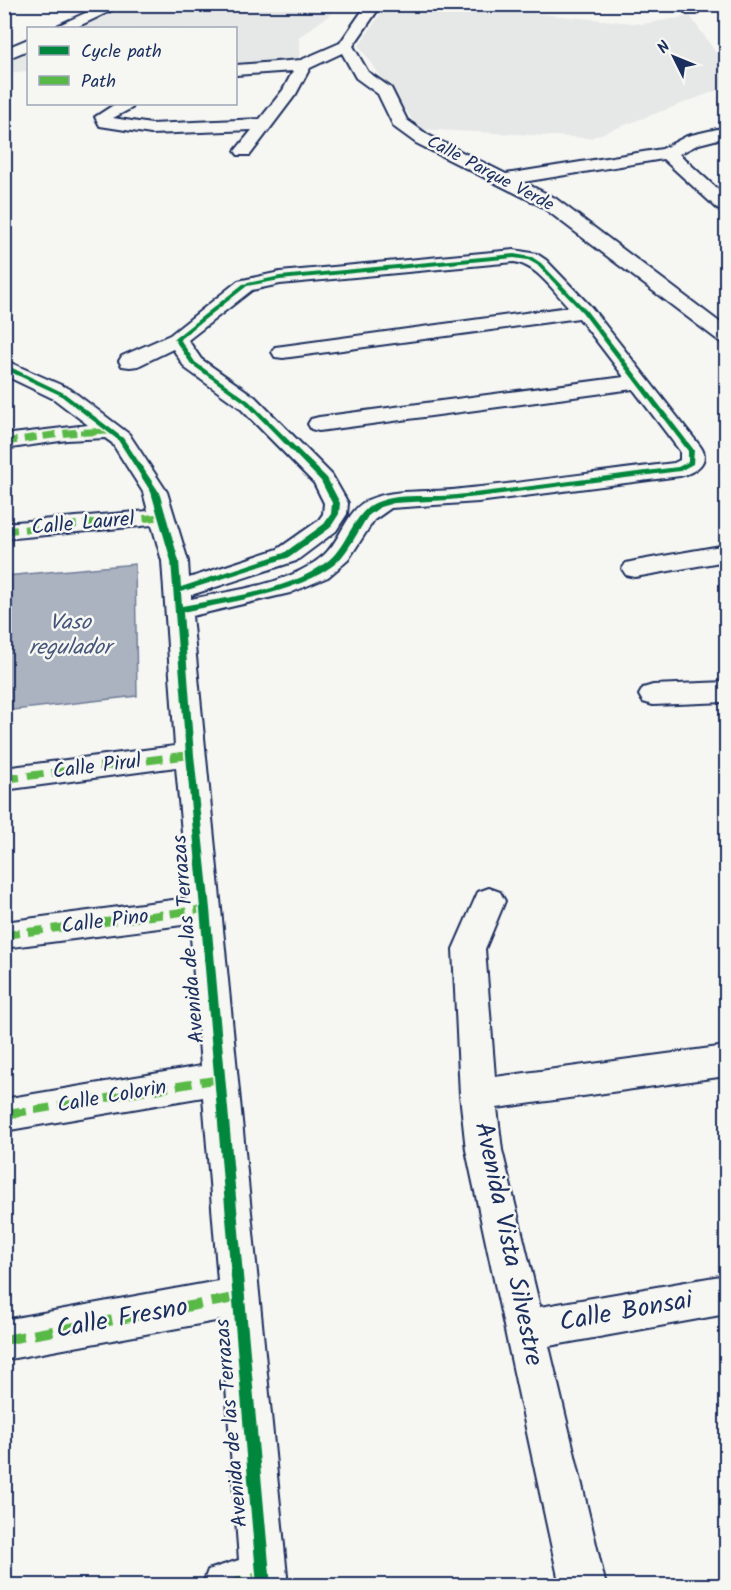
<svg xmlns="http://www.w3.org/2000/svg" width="731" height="1590" viewBox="0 0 731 1590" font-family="Kalam,sans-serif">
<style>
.built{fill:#e6e7e7}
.water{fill:#abb2c0;stroke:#717e99;stroke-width:1.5}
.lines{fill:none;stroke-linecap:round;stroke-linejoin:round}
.minor-casing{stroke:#1b2f5e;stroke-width:4}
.minor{fill:#f6f6f2;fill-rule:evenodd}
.quiet-far3{stroke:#58b947;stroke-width:5;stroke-dasharray:10 5;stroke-linecap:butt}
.quiet-far2{stroke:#58b947;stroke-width:7;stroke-dasharray:13 7;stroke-linecap:butt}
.quiet-far1{stroke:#58b947;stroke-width:8;stroke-dasharray:16 8;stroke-linecap:butt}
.quiet{stroke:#58b947;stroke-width:10;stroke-dasharray:20 10;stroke-linecap:butt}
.cycleway-casing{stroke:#f6f6f2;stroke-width:4}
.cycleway{fill:#00873e;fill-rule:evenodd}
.labels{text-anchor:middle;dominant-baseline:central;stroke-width:5;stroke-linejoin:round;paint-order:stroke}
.far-street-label{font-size:18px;fill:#1b2f5e;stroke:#f6f6f2}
.street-label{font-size:21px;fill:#1b2f5e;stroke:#f6f6f2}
.water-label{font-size:22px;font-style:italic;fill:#46567b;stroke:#f6f6f2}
.near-street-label{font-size:26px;fill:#1b2f5e;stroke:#f6f6f2}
</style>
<rect width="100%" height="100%" fill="#f6f6f2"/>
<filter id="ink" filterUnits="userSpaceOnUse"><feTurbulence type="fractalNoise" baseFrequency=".0167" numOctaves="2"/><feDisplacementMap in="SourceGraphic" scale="12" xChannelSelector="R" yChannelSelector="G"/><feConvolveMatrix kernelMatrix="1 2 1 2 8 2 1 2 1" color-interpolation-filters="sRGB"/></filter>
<g filter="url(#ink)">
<path class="built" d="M330,4L342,6L299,37V63L236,65V28H78L132,5Z
M419,5H499L509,11L643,24L690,16L726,67V87L590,138L419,129L359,46L381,13Z
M28,51V71L5,73V62Z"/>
<path class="water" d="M135,564L137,696L5,711V576Z"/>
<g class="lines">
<defs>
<path id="minor" d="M105,4H125L75,28H56L59,25Z
M367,4H382L353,46L368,72L391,88L407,120L428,135L506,174L662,149L687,136L726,127V137L699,144L679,154L726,197V211L719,210L663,159L523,182L555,198L726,327V343L719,341L541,206L416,143L394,127L378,94L356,78L342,53L310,68L296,94L250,155H238L235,151L252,130L151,134L100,126L95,117L115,104H134L132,108L113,118L151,124L260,119L283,90L293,71L236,75V65L301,60L340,43Z
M676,4H693L699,11L697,14H687Z
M28,39V50L4,60V49Z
M514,250L537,254L546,260L591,307L700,446C712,462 694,473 680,476L478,502L391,508L374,520L348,560L328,577L290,593L192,616L287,1576V1586H202L208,1570L239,1560L221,1320L4,1360V1320L218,1281L203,1097L4,1131V1099L201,1066L190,924L4,948V922L188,898L176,767L4,790V768L175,746L162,561L152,525L4,539V523L148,511L143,492L112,443L105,438L67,440L4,449V435L88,425L54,399L4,375V360L70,389L129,434L167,492L188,561L189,578L278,549L318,521L323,514L324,503L314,483L239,407L185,368L173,349L138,366L130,367L122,366L119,361L122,356L170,335L238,281L280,272ZM514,262C537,265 553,291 569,307L283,346L275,347L272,352L275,357L283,358L579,318L624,377L319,417L311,419L308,424L311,429L319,431L633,389L680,451V460L674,463C603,471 532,482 461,489C431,493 399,488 370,499C347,508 342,539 324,555C290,585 234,590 191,599V595L296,561L336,531L347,514L348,503L332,475L255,397L201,359L188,340L252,290L280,284Z
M726,545V561L635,577L626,575L622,569L626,563L635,561Z
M726,682V702L653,705L643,702L639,695L643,688L653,685Z
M489,888L500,892L505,901L485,949L495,1077L726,1046V1076L497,1108L502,1150L540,1307L726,1275V1314L549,1346L606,1586H560L466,1150L460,1095L453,949L478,892Z"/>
</defs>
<use href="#minor" class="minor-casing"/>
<use href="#minor" class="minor"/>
<path class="quiet-far3" d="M80,432L111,431"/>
<path class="quiet-far2" d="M4,442L67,433L111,431
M4,531L161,517"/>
<path class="quiet-far1" d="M4,779L190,755
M4,935L205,909
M11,1114L220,1079"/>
<path class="quiet" d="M4,1115L20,1112
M4,1340L240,1297
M224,1586L264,1576"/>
<defs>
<path id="cycleway" d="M514,254L532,257L541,263L586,310L694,450L693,464L680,471L478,497L449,500L394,503L380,507L368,516C358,531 350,549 337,562C302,593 228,602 183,612L194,755L210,909L271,1586H257L200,909L186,755L171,561L151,492L118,440L60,395L4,369V364L64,393L123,438L159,492L179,561L181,587L284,553L324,524L331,514L332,503L321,481L245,403L191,364L174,339L175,338L243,284L280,276ZM514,258L528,260L537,265L582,312L688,451V462L678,467C604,476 530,487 456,495C430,498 399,492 375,503C354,513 347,545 329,560C292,591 229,597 182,606L181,592L290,557L330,528L339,514L340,503L327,478L249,401L195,362L180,339L247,286L280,280Z"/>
</defs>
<use href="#cycleway" class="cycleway-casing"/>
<use href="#cycleway" class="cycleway"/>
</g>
</g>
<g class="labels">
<g class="far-street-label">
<text transform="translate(490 174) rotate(28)">Calle Parque Verde</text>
</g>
<g class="street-label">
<text transform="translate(83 524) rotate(-5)">Calle Laurel</text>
<text transform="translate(97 767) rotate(-7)">Calle Pirul</text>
<text transform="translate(105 922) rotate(-7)">Calle Pino</text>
<text transform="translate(189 939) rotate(-95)">Avenida de las Terrazas</text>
<text transform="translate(112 1097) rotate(-10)">Calle Colorin</text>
<text transform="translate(232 1423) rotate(-95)">Avenida de las Terrazas</text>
</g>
<g class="water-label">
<text x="70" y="623">Vaso<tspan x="70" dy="25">regulador</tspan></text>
</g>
<g class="near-street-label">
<text transform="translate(508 1244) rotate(78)">Avenida Vista Silvestre</text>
<text transform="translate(626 1312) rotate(-10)">Calle Bonsai</text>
<text transform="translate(122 1319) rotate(-10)">Calle Fresno</text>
</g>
</g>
<rect width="731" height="1590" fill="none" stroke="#f6f6f2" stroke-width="24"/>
<rect x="12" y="12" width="707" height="1566" fill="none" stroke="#1b2f5e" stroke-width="2" filter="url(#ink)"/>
<rect x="27" y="27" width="210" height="78" fill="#f6f6f2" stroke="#9ea6b7" stroke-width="1.5"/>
<rect x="39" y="46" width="30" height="9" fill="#00873e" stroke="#9ea6b7" stroke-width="1.5"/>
<text x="81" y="57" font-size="18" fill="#1b2f5e">Cycle path</text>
<rect x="39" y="76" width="30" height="9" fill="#58b947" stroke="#9ea6b7" stroke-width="1.5"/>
<text x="81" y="87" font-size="18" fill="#1b2f5e">Path</text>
<g transform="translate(674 57) rotate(313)" stroke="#f6f6f2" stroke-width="4.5" paint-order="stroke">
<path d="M0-4.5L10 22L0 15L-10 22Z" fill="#1b2f5e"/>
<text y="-9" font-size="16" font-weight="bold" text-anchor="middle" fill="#1b2f5e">N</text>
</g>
</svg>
